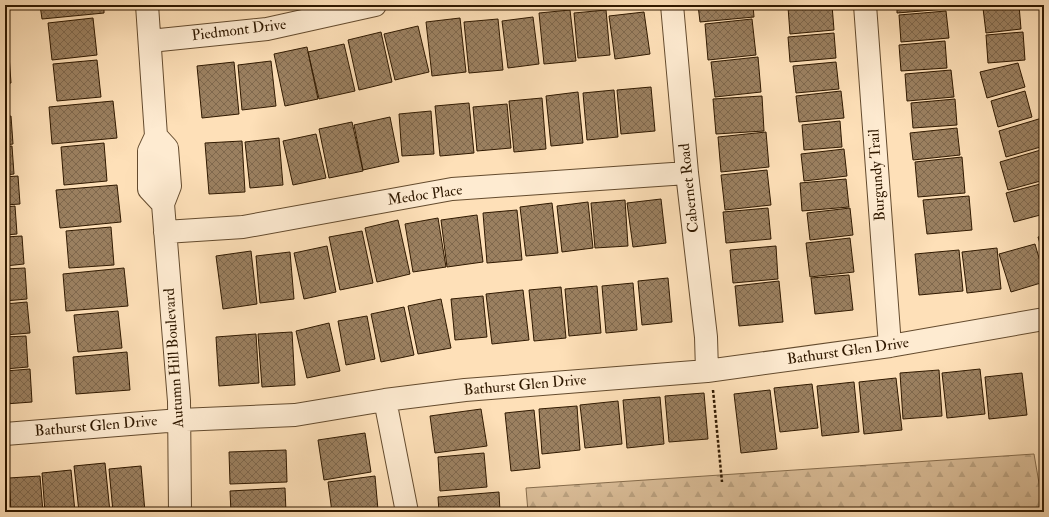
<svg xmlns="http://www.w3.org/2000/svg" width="1049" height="517" viewBox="0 0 1049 517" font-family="'IM FELL Double Pica',serif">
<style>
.forest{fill:url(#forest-firs);stroke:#866c4c}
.building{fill:url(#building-cross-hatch);stroke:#301900}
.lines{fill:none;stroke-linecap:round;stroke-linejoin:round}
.minor-casing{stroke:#644b2e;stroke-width:24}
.path{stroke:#301900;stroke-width:2.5;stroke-dasharray:3 2;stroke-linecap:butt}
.minor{stroke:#feebd1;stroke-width:22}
.labels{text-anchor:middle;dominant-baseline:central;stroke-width:3.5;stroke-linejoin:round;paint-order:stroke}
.street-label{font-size:15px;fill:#301900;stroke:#feebd1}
</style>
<defs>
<pattern id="forest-firs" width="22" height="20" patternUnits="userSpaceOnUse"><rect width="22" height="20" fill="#dbbe99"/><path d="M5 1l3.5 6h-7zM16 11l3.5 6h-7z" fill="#bca382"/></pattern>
<pattern id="building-cross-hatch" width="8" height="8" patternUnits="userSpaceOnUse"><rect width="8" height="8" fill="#9b8060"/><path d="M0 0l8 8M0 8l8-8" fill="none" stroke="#7f684d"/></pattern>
</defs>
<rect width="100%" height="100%" fill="#fee0b8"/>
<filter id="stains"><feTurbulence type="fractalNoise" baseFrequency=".005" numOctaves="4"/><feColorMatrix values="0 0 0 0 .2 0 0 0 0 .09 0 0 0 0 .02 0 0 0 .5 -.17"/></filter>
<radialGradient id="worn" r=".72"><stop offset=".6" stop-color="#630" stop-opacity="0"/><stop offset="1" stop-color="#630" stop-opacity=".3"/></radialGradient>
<path class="forest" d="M1034,454L1044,512H528L526,488Z"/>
<path class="building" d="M40,5H104V13L42,19Z
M698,5H753L754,17L700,22Z
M815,5H832L834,30L790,34L788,7Z
M897,5H946V9L897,13Z
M1009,5H1019L1021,29L986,33L983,8Z
M570,10L576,61L544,64L539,13Z
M606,10L610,55L578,58L574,13Z
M946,11L949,38L901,42L899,15Z
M644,12L650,54L615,59L609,16Z
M533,17L539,64L508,68L502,21Z
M93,18L97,55L52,60L48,23Z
M460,18L466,72L432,76L426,22Z
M498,19L503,70L469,73L464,22Z
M752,19L756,55L708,60L705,24Z
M418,26L429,72L395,80L384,34Z
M381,32L392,82L359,90L348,40Z
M1023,32L1025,60L988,63L986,35Z
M834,33L836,58L790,62L788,37Z
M945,41L947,68L901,71L899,45Z
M344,44L355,91L319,99L308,52Z
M307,47L318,99L285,106L274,54Z
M9,55L11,83L5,84V56Z
M758,57L761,92L715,97L711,62Z
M97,60L101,97L57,101L53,64Z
M271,61L276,106L242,110L238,65Z
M234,62L239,114L202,118L197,66Z
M836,62L839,89L796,93L793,66Z
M1018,63L1025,87L987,98L980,72Z
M951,70L954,97L907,101L905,74Z
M651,87L655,131L621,134L617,90Z
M614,90L618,137L587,140L583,93Z
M841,91L844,118L799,122L796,96Z
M1025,91L1032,117L998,127L991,101Z
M578,92L583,143L551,146L546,96Z
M762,96L764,131L716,134L713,99Z
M542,98L546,149L514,152L509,101Z
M955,99L957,125L913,128L911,103Z
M113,101L117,138L52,144L49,107Z
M469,103L474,153L440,156L435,106Z
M507,104L511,148L477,151L473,107Z
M431,111L434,154L402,156L399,114Z
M11,116L13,144L5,145V117Z
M390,117L399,162L363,170L354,125Z
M1042,118L1044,124V146L1006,157L999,131Z
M840,121L842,147L804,150L802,125Z
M352,122L363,171L329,178L319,129Z
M957,128L960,155L913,160L910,133Z
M766,132L769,167L721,172L718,137Z
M316,134L326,178L293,185L283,141Z
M279,138L283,185L250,188L245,142Z
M242,141L245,192L209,194L205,143Z
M104,143L107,181L64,185L61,147Z
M12,146L14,174L5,175V147Z
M844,149L847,176L804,181L801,154Z
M1044,149V180L1008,190L1000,162Z
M962,157L965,193L918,197L915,162Z
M767,170L771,205L725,210L721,175Z
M18,176L20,204L5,205V177Z
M846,179L849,207L802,211L800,183Z
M1044,183V214L1014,222L1006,193Z
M117,185L121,222L60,228L56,190Z
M969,196L972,230L927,234L923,200Z
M661,199L666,243L633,247L627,203Z
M625,200L628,246L595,248L591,203Z
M588,202L593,248L562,252L557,206Z
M552,203L558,253L526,256L520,207Z
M15,206L17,234L5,235V207Z
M768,208L771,239L726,243L723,212Z
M850,208L853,235L810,240L807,213Z
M517,210L522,260L487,263L483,213Z
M477,215L483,262L447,267L441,220Z
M438,218L446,267L413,272L405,224Z
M398,220L410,274L377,282L365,228Z
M111,227L114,265L69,268L66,231Z
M362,231L373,283L340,290L329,237Z
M1044,235V257L1038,237Z
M22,236L24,264L5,266V237Z
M850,238L854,272L810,277L806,243Z
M1035,244L1044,275V282L1011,292L999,254Z
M327,246L336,292L304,299L294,253Z
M776,246L778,279L733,283L730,250Z
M997,248L1001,289L967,293L962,252Z
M959,250L963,291L919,295L915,254Z
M251,251L257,304L223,309L216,256Z
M290,252L294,299L260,303L256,256Z
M25,268L27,299L5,301V269Z
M124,268L128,306L66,311L63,274Z
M849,275L853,310L815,314L811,278Z
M668,278L672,322L642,325L638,281Z
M779,281L783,322L739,326L735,286Z
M633,283L637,330L606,333L602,286Z
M597,286L601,333L569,336L565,289Z
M561,287L566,338L534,341L529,290Z
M523,290L529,340L492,344L486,294Z
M483,296L487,337L455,340L451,299Z
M441,299L451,348L418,354L408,306Z
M27,302L30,333L5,335V304Z
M404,307L414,355L381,362L371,314Z
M118,311L122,348L78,352L74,315Z
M367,316L375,359L346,365L338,321Z
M329,323L340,371L307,378L296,331Z
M292,332L295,385L262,387L258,334Z
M256,334L259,383L219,386L216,337Z
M26,336L28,367L5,369V337Z
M127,352L130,390L76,394L73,357Z
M30,369L32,402L5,404V371Z
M980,369L985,414L947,418L942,373Z
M939,370L942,416L903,419L900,373Z
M1022,373L1027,415L989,419L985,377Z
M896,378L902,430L864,434L859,382Z
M854,382L859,432L822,436L817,386Z
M812,384L818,428L780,432L774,388Z
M770,390L777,449L741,453L734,394Z
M704,393L708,439L669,442L665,396Z
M660,397L664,444L627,448L623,400Z
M618,401L622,444L585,448L580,405Z
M577,406L580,450L542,454L539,409Z
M481,409L487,446L435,453L430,416Z
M534,410L540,468L511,471L505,413Z
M365,433L371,472L324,480L318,440Z
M286,450L287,482L230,484L229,452Z
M484,453L487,487L440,491L438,457Z
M105,463L110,512H79L74,466Z
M141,466L145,512H113L109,469Z
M71,470L75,512H45L42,473Z
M40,476L43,512H11L9,478Z
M375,476L378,510L332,512L328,482Z
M285,488L286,512H231L230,491Z
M499,492L500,512H439L438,497Z"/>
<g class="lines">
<defs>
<path id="minor" d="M147,5L156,136L149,151V189L163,204
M672,5L687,173L706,337L707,371
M865,5L890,346
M150,41L267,29L375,5
M156,136L167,148L170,186L163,204L179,401L180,512
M165,232L243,227L452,189L687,173
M385,400L407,512
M5,434L180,420L295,415L385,400L465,390L707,371L890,346L1044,319"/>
</defs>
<use href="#minor" class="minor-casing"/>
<path class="path" d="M713,390L722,482"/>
<use href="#minor" class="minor"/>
</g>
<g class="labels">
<g class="street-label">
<text transform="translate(239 30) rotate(-7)">Piedmont Drive</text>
<text transform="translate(877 175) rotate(-94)">Burgundy Trail</text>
<text transform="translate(689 188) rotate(-96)">Cabernet Road</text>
<text transform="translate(425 195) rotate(-8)">Medoc Place</text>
<text transform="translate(848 351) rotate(-8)">Bathurst Glen Drive</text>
<text transform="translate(174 358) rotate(-94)">Autumn Hill Boulevard</text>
<text transform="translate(525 385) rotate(-5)">Bathurst Glen Drive</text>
<text transform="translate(96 426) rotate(-5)">Bathurst Glen Drive</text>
</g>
</g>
<rect width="1049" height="517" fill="none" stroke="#fee0b8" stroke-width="20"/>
<rect x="6" y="6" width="1037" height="505" fill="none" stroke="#301900" stroke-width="2"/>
<rect x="10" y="10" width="1029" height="497" fill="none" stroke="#301900"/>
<rect width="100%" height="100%" filter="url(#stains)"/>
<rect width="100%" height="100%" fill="url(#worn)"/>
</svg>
